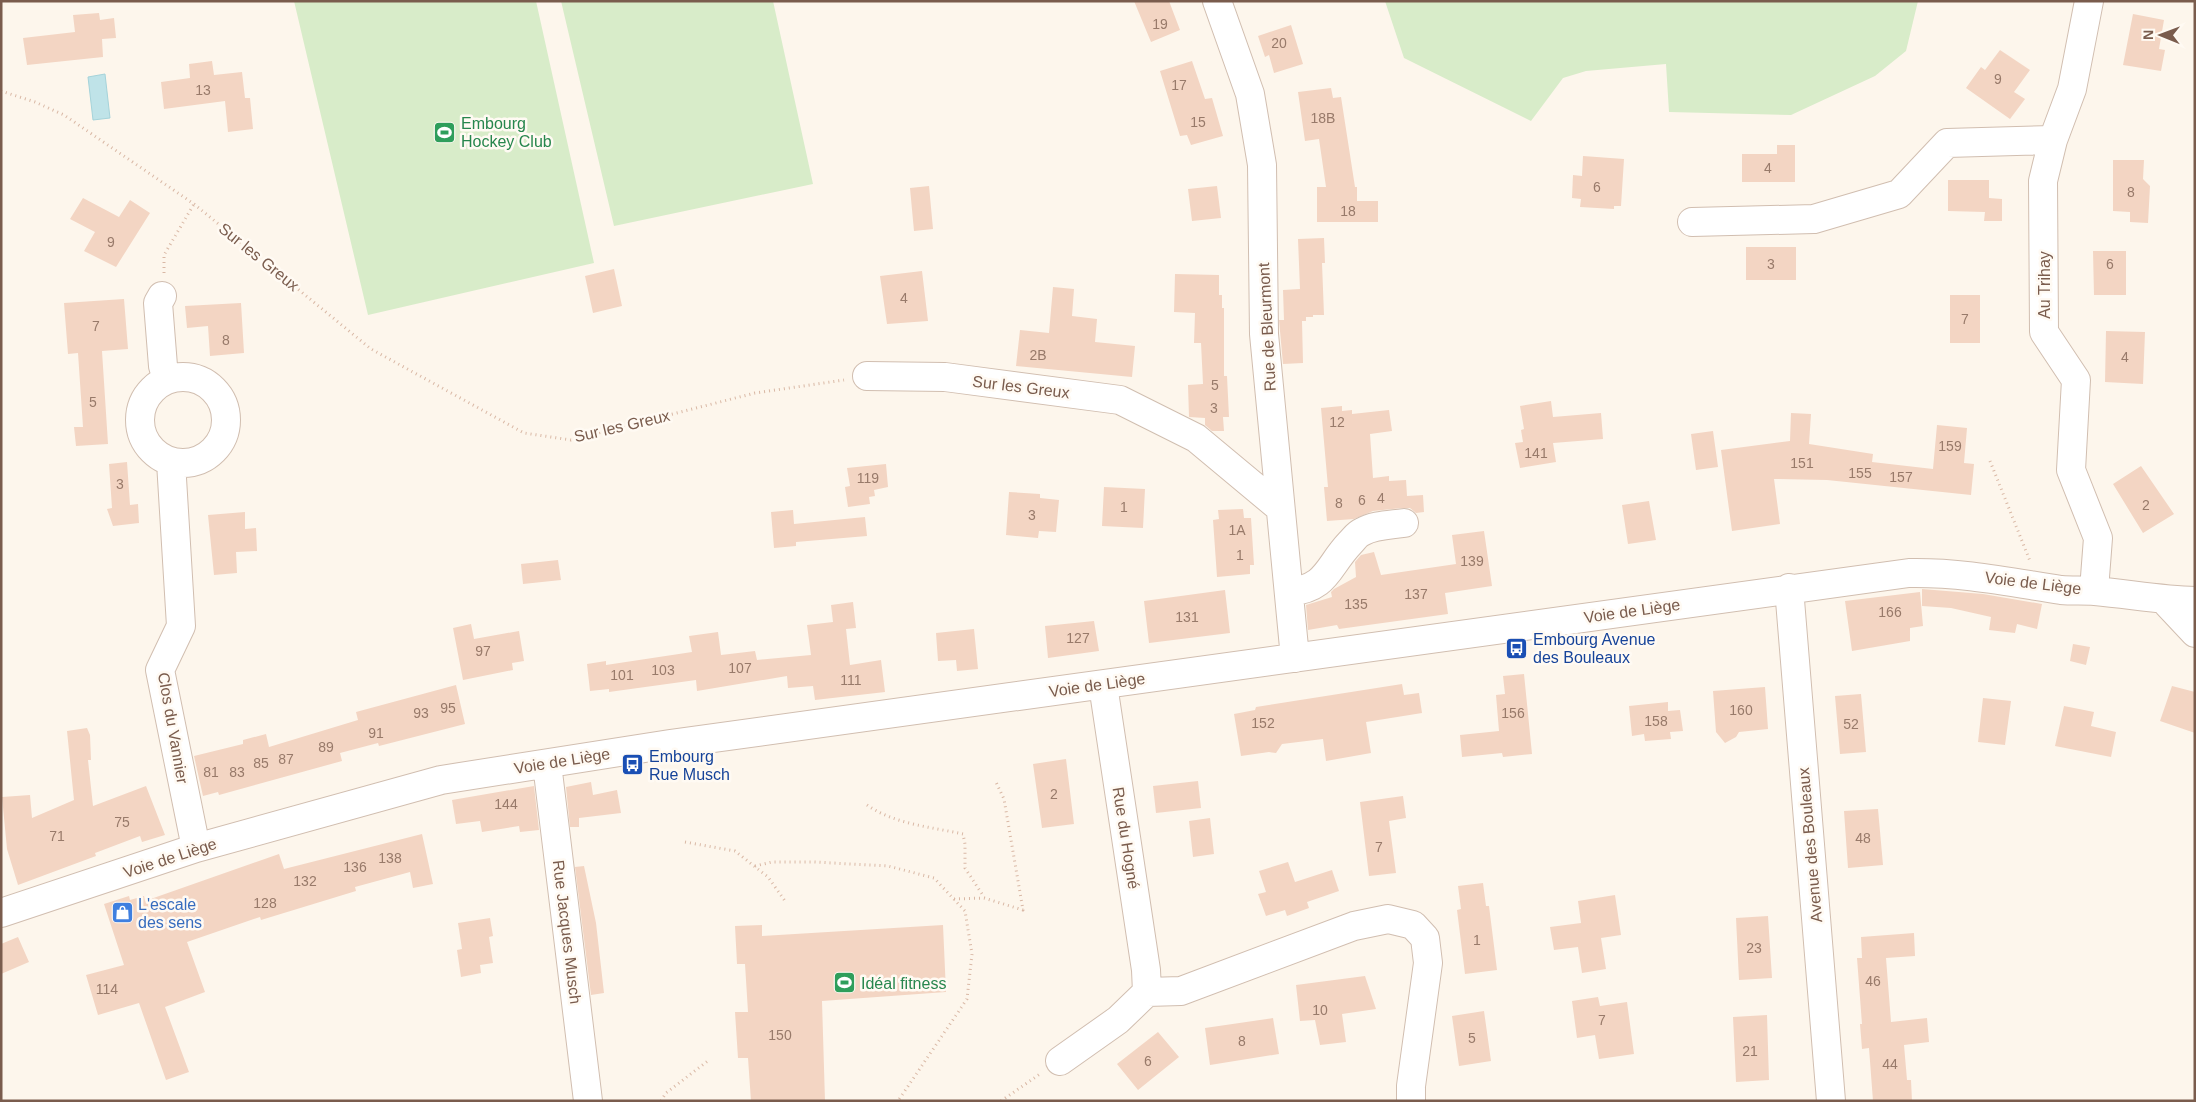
<svg xmlns="http://www.w3.org/2000/svg" width="2196" height="1102" viewBox="0 0 2196 1102" font-family="Helvetica,sans-serif">
<style>
.green{fill:#d8ecc9}
.water{fill:#bfe3e8;stroke:#a5d3da}
.building{fill:#f3d5c3}
.lines{fill:none;stroke-linecap:round;stroke-linejoin:round}
.minor-casing{stroke:#d1beb0;stroke-width:30}
.path{stroke:#d9b8a5;stroke-width:3;stroke-dasharray:1 4;stroke-linecap:butt}
.minor{stroke:#fff;stroke-width:28}
.labels{text-anchor:middle;dominant-baseline:central;stroke-width:5;stroke-linejoin:round;paint-order:stroke}
.number-label{font-size:14px;fill:#987a6a}
.leisure-label{font-size:16px;fill:#27864d;stroke:#fffaf3;text-anchor:start}
.street-label{font-size:16px;fill:#7a5c4d;stroke:#fffaf3}
.transit-label{font-size:16px;fill:#164399;stroke:#fffaf3;text-anchor:start}
.shop-label{font-size:16px;fill:#366cbe;stroke:#fffaf3;text-anchor:start}
</style>
<rect width="100%" height="100%" fill="#fdf6ec"/>
<path class="green" d="M294,1H536L594,263L368,315Z
M561,1H773L813,184L614,226Z
M1385,1H1918L1906,51L1875,76L1791,115L1669,112L1666,64L1586,71L1563,78L1531,121L1404,58Z"/>
<path class="water" d="M105,74L110,118L93,120L88,77Z"/>
<path class="building" d="M1134,1H1169L1180,30L1151,42Z
M99,13L100,20L114,18L116,38L102,39L103,57L27,65L23,38L75,32L73,15Z
M2133,14L2164,20L2159,49L2165,50L2161,71L2123,65Z
M1291,25L1303,64L1274,73L1269,55L1265,57L1258,36Z
M2000,50L2030,70L2014,92L2025,99L2010,119L1966,88L1981,67L1985,70Z
M212,61L214,75L242,72L245,98H250L253,129L228,132L225,101L164,109L161,82L190,78L189,64Z
M1192,61L1205,99L1212,98L1223,136L1191,145L1187,135L1180,136L1160,71Z
M1331,88L1333,98L1341,97L1355,187H1357V201H1378V222H1317V187H1326L1319,139L1305,141L1298,92Z
M1777,145H1795V182H1742V154H1777Z
M1583,156L1624,159L1621,206H1614V209L1580,207L1581,199L1572,198L1573,175L1582,176Z
M2113,160H2144L2143,179L2150,186L2148,223L2130,222V212L2113,211Z
M1948,180H1989V198L2002,199V221H1984L1985,212L1948,211Z
M929,186L933,229L914,231L910,188Z
M1217,186L1221,218L1192,221L1188,189Z
M83,198L119,217L130,200L150,213L116,267L84,251L95,232L70,219Z
M1324,238L1325,263H1322L1324,315H1313V317H1306V321H1302L1303,363L1283,364L1279,320H1284L1283,290L1300,289L1298,239Z
M1746,247H1796V280H1746Z
M2093,251H2126V295H2094Z
M614,269L622,306L593,313L585,276Z
M922,271L928,321L887,324L880,276Z
M1175,274L1219,275V295H1222V308H1224V376H1227L1229,417H1223L1224,431H1212L1205,425V418L1189,417L1188,385L1203,384L1201,343H1194L1195,313L1174,312Z
M1053,287L1074,289L1072,316L1097,319L1095,342L1135,346L1132,377L1016,366L1020,330L1049,333Z
M1950,295H1980V343H1950Z
M124,299L128,349L102,351L108,444L76,446L74,427H83L78,353L68,354L64,303Z
M241,303L244,353L210,356L208,326L187,328L185,306Z
M2106,331L2145,332L2143,384L2105,382Z
M1551,401L1553,417L1601,413L1603,439L1553,443L1556,462L1520,468L1515,443L1523,442L1521,430L1524,429L1520,406Z
M1342,406V411L1352,410V414L1389,410L1392,431L1370,434L1373,478L1389,476V481L1406,480L1407,496L1423,495L1424,512L1416,513L1410,508H1402L1373,511L1354,519L1327,521L1324,487H1328L1321,408Z
M1791,413L1811,414L1809,444L1873,454L1872,462L1933,469L1937,425L1967,428L1964,463L1974,464L1971,495L1827,480L1774,479L1780,524L1732,531L1721,450L1790,441Z
M1713,431L1718,467L1696,470L1691,434Z
M127,462L130,505L138,504L139,523L113,526L107,509L112,508L109,464Z
M886,464L888,487L874,490L875,496L869,497L870,504L848,507L845,487L850,486L847,468Z
M2141,466L2174,514L2143,533L2113,484Z
M1104,487L1145,489L1143,528L1102,526Z
M1009,492L1040,494V498L1059,500L1056,532L1039,531L1038,538L1006,535Z
M1649,501L1656,540L1628,544L1622,505Z
M1243,509L1244,518H1251L1254,565H1250V574L1217,577L1213,520L1219,519L1218,510Z
M793,510L794,524L865,517L867,536L796,542V546L774,548L771,512Z
M245,512V529L256,528L257,551L236,552L237,573L214,575L208,515Z
M1484,531L1492,586L1445,593L1448,614L1339,629L1337,625L1308,630L1306,605L1332,597L1331,592L1334,589L1356,577L1355,562L1361,555L1374,552L1381,575L1456,564L1452,535Z
M558,560L561,580L523,584L521,564Z
M1922,589L1983,594L2042,604L2037,629L2017,624L2015,633L1989,630L1991,617L1951,608L1922,606Z
M1225,590L1230,633L1149,643L1144,601Z
M1920,592L1923,626L1910,628V641L1852,651L1845,601Z
M853,602L856,628L846,629L850,665L881,660L885,692L815,700L813,686L788,688L787,676L697,691L696,680L609,692V689L590,691L587,664L606,661V665L692,652L689,636L718,632L721,655L755,651L757,660L811,655L807,625L833,622L831,605Z
M1094,621L1099,651L1048,658L1045,626Z
M471,624L474,639L519,631L524,661L512,663L513,670L463,680L453,628Z
M974,629L978,669L957,671L956,660L938,661L936,633Z
M2073,644L2090,647L2086,665L2070,661Z
M1524,674L1532,754L1503,757L1502,753L1462,757L1460,735L1499,731L1496,695L1505,694L1503,676Z
M1402,684L1404,695L1419,693L1422,713L1366,722L1371,753L1326,761L1323,739L1282,744L1276,753L1269,752L1241,756L1234,714L1255,710L1256,707Z
M456,685L465,724L379,746L378,743L340,753L342,761L219,795L218,792L203,796L194,756L243,744V740L266,734L269,747L358,720L356,712Z
M2172,686L2195,692V733L2160,721Z
M1765,687L1768,729L1739,732L1736,737L1725,743L1716,732L1713,691Z
M1861,694L1866,752L1840,754L1835,696Z
M1983,698L2011,701L2005,745L1978,742Z
M1668,702V711L1680,710L1683,731L1670,732L1671,739L1645,741L1644,734L1632,736L1629,706Z
M2064,706L2094,712L2091,726L2116,732L2111,757L2055,746Z
M87,728L90,735L91,760H88L93,806L146,786L165,835L142,842L140,836L95,853L96,856L18,885L7,849L2,797L30,795L32,818L74,800L67,731Z
M1066,759L1074,824L1042,828L1033,764Z
M1198,781L1201,808L1156,813L1153,786Z
M591,782L593,795L617,790L621,813L579,818V827H570L566,787Z
M534,786L539,830L520,832L519,826L482,832L480,821L456,824L452,800Z
M1403,796L1406,818L1389,821L1396,873L1369,876L1360,802Z
M1878,809L1883,865L1848,868L1844,811Z
M1210,818L1214,854L1193,857L1189,821Z
M422,834L433,884L413,888L410,872L355,887L356,891L261,920L260,917L187,942L205,992L165,1007L189,1072L166,1080L139,1003L98,1015L86,975L124,965L104,904L129,896L130,900L144,896L145,901L279,854L284,869Z
M1288,862L1295,882L1332,870L1339,891L1307,902L1309,908L1287,916L1285,910L1266,916L1258,894L1266,892L1259,871Z
M584,866L596,923L604,993L591,995L575,867Z
M1483,883L1486,906H1489L1497,970L1465,974L1457,910L1461,909L1458,886Z
M1615,895L1621,935L1601,938L1606,969L1582,973L1578,947L1554,950L1550,927L1581,923L1578,901Z
M1768,916L1772,978L1739,980L1736,918Z
M490,918L493,936L489,937L493,963L480,965L481,973L461,977L457,950L462,949L458,923Z
M762,925V936L943,925L946,992L822,1001L825,1101H751L748,1058H738L735,1012H748L745,964H737L735,926Z
M1914,933L1915,956L1886,958L1891,1022L1927,1018L1929,1042L1904,1045L1907,1080H1911L1912,1101H1873L1869,1048L1862,1049L1860,1024H1862L1857,958H1862L1861,937Z
M18,937L29,962L1,974V944Z
M1365,976L1376,1009L1342,1014L1346,1042L1320,1045L1315,1020L1300,1021L1296,985Z
M1598,997L1600,1006L1627,1002L1634,1054L1599,1059L1595,1035L1577,1038L1572,1001Z
M1484,1011L1491,1061L1459,1066L1452,1016Z
M1767,1015L1769,1080L1736,1082L1733,1017Z
M1273,1018L1279,1054L1210,1065L1205,1028Z
M1158,1032L1179,1057L1138,1090L1117,1064Z"/>
<g class="lines">
<defs>
<path id="minor" d="M1217,1L1250,94L1262,165L1264,334L1295,658
M2089,1L2072,89L2053,140L2043,181L2044,332L2076,380L2071,470L2098,538L2094,590
M1692,222L1814,219L1899,194L1947,143L2053,140
M162,296L158,303L163,366L167,380
M867,376L945,377L1120,400L1196,438L1280,508
M140 420a43 43 0 1 1 86 0a43 43 0 1 1-86 0Z
M171,462L181,626L160,670L196,848
M1789,588L1831,1101
M1289,592C1328,588 1327,567 1350,543C1354,539 1357,534 1362,532C1374,525 1390,525 1404,523
M2164,600L2195,633
M547,764L588,1101
M1,913L196,848L441,780L670,744L1909,573C1962,572 2009,582 2061,590C2072,591 2084,590 2095,591C2129,594 2161,600 2195,601
M1147,992L1181,991L1354,926L1388,919L1413,925L1425,938L1428,963L1411,1086V1101
M1060,1061L1118,1020L1147,992L1146,970L1103,685"/>
</defs>
<use href="#minor" class="minor-casing"/>
<path class="path" d="M1,91L35,102L64,115L194,204L371,349L524,433L571,440L755,393L844,380
M164,273V255L194,204
M1990,461L2030,561
M867,805C894,824 931,827 963,834L965,844V868L984,897
M685,842L735,851L768,877L785,901
M755,866L772,862H814L888,866L934,878L965,911L972,954L967,999L898,1101
M954,899L984,898L1023,910L1004,799L995,780
M661,1101L666,1093L709,1060
M1001,1101L1040,1074"/>
<use href="#minor" class="minor"/>
</g>
<defs>
<symbol id="stadium-square" viewBox="-11 -11 22 22"><rect x="-9" y="-9" width="18" height="18" rx="4" fill="#2e9e5b" stroke="#fffaf3"/><path d="M0-5a6.5 5 0 1 0 0 10a6.5 5 0 1 0 0-10ZM-3.5-1.8h7v3.6h-7Z" fill="#fff"/></symbol>
<symbol id="bus-square" viewBox="-11 -11 22 22"><rect x="-9" y="-9" width="18" height="18" rx="4" fill="#1a4fb4" stroke="#fffaf3"/><path d="M-5-6H5V4H4V6H2V4H-2V6H-4V4H-5ZM-3.5-4V0h7V-4ZM-3.5 1.2v1.5H-2V1.2ZM2 1.2v1.5H3.5V1.2Z" fill="#fff"/></symbol>
<symbol id="shop-square" viewBox="-11 -11 22 22"><rect x="-9" y="-9" width="18" height="18" rx="4" fill="#3f7fe0" stroke="#fffaf3"/><path d="M-5-2.5h2.3a2.7 3.5 0 0 1 5.4 0H5L5.5 6h-11ZM-1.5-2.5h3a1.5 2.3 0 0 0-3 0Z" fill="#fff"/></symbol>
</defs>
<g fill-rule="evenodd">
<use href="#stadium-square" x="432" y="120" width="25" height="25"/>
<use href="#bus-square" x="1504" y="636" width="25" height="25"/>
<use href="#bus-square" x="620" y="752" width="25" height="25"/>
<use href="#shop-square" x="110" y="900" width="25" height="25"/>
<use href="#stadium-square" x="832" y="970" width="25" height="25"/>
</g>
<g class="labels">
<g class="number-label">
<text x="1160" y="24">19</text>
<text x="1279" y="43">20</text>
<text x="1998" y="79">9</text>
<text x="1179" y="85">17</text>
<text x="203" y="90">13</text>
<text x="1323" y="118">18B</text>
<text x="1198" y="122">15</text>
<text x="1768" y="168">4</text>
<text x="1597" y="187">6</text>
<text x="2131" y="192">8</text>
<text x="1348" y="211">18</text>
<text x="111" y="242">9</text>
<text x="1771" y="264">3</text>
<text x="2110" y="264">6</text>
<text x="904" y="298">4</text>
<text x="1965" y="319">7</text>
<text x="96" y="326">7</text>
<text x="226" y="340">8</text>
<text x="1038" y="355">2B</text>
<text x="2125" y="357">4</text>
<text x="1215" y="385">5</text>
<text x="93" y="402">5</text>
<text x="1214" y="408">3</text>
<text x="1337" y="422">12</text>
<text x="1950" y="446">159</text>
<text x="1536" y="453">141</text>
<text x="1802" y="463">151</text>
<text x="1860" y="473">155</text>
<text x="1901" y="477">157</text>
<text x="868" y="478">119</text>
<text x="120" y="484">3</text>
<text x="1381" y="498">4</text>
<text x="1362" y="500">6</text>
<text x="1339" y="503">8</text>
<text x="2146" y="505">2</text>
<text x="1124" y="507">1</text>
<text x="1032" y="515">3</text>
<text x="1237" y="530">1A</text>
<text x="1240" y="555">1</text>
<text x="1472" y="561">139</text>
<text x="1416" y="594">137</text>
<text x="1356" y="604">135</text>
<text x="1890" y="612">166</text>
<text x="1187" y="617">131</text>
<text x="1078" y="638">127</text>
<text x="483" y="651">97</text>
<text x="740" y="668">107</text>
<text x="663" y="670">103</text>
<text x="622" y="675">101</text>
<text x="851" y="680">111</text>
<text x="448" y="708">95</text>
<text x="1741" y="710">160</text>
<text x="421" y="713">93</text>
<text x="1513" y="713">156</text>
<text x="1656" y="721">158</text>
<text x="1263" y="723">152</text>
<text x="1851" y="724">52</text>
<text x="376" y="733">91</text>
<text x="326" y="747">89</text>
<text x="286" y="759">87</text>
<text x="261" y="763">85</text>
<text x="211" y="772">81</text>
<text x="237" y="772">83</text>
<text x="1054" y="794">2</text>
<text x="506" y="804">144</text>
<text x="122" y="822">75</text>
<text x="57" y="836">71</text>
<text x="1863" y="838">48</text>
<text x="1379" y="847">7</text>
<text x="390" y="858">138</text>
<text x="355" y="867">136</text>
<text x="305" y="881">132</text>
<text x="265" y="903">128</text>
<text x="1477" y="940">1</text>
<text x="1754" y="948">23</text>
<text x="1873" y="981">46</text>
<text x="107" y="989">114</text>
<text x="1320" y="1010">10</text>
<text x="1602" y="1020">7</text>
<text x="780" y="1035">150</text>
<text x="1472" y="1038">5</text>
<text x="1242" y="1041">8</text>
<text x="1750" y="1051">21</text>
<text x="1148" y="1061">6</text>
<text x="1890" y="1064">44</text>
</g>
<g class="leisure-label">
<text x="461" y="123">Embourg<tspan x="461" dy="18">Hockey Club</tspan></text>
<text x="861" y="983">Idéal fitness</text>
</g>
<g class="street-label">
<text transform="translate(259 257) rotate(39)">Sur les Greux</text>
<text transform="translate(2044 285) rotate(-90)">Au Trihay</text>
<text transform="translate(1267 327) rotate(-93)">Rue de Bleurmont</text>
<text transform="translate(1021 387) rotate(7)">Sur les Greux</text>
<text transform="translate(622 426) rotate(-13)">Sur les Greux</text>
<text transform="translate(2033 583) rotate(7)">Voie de Liège</text>
<text transform="translate(1632 611) rotate(-8)">Voie de Liège</text>
<text transform="translate(1097 685) rotate(-8)">Voie de Liège</text>
<text transform="translate(173 728) rotate(80)">Clos du Vannier</text>
<text transform="translate(562 761) rotate(-9)">Voie de Liège</text>
<text transform="translate(1126 838) rotate(81)">Rue du Hogné</text>
<text transform="translate(1810 845) rotate(-95)">Avenue des Bouleaux</text>
<text transform="translate(170 858) rotate(-18)">Voie de Liège</text>
<text transform="translate(567 932) rotate(83)">Rue Jacques Musch</text>
</g>
<g class="transit-label">
<text x="1533" y="639">Embourg Avenue<tspan x="1533" dy="18">des Bouleaux</tspan></text>
<text x="649" y="756">Embourg<tspan x="649" dy="18">Rue Musch</tspan></text>
</g>
<g class="shop-label">
<text x="138" y="904">L'escale<tspan x="138" dy="18">des sens</tspan></text>
</g>
</g>
<rect width="2196" height="1102" fill="none" stroke="#7a5c4d" stroke-width="5"/>
<g transform="translate(2161 35) rotate(271)" stroke="#fffaf3" stroke-width="4" paint-order="stroke">
<path d="M0-4L9 19L0 12L-9 19Z" fill="#7a5c4d"/>
<text y="-8" font-size="14" font-weight="bold" text-anchor="middle" fill="#7a5c4d">N</text>
</g>
</svg>
